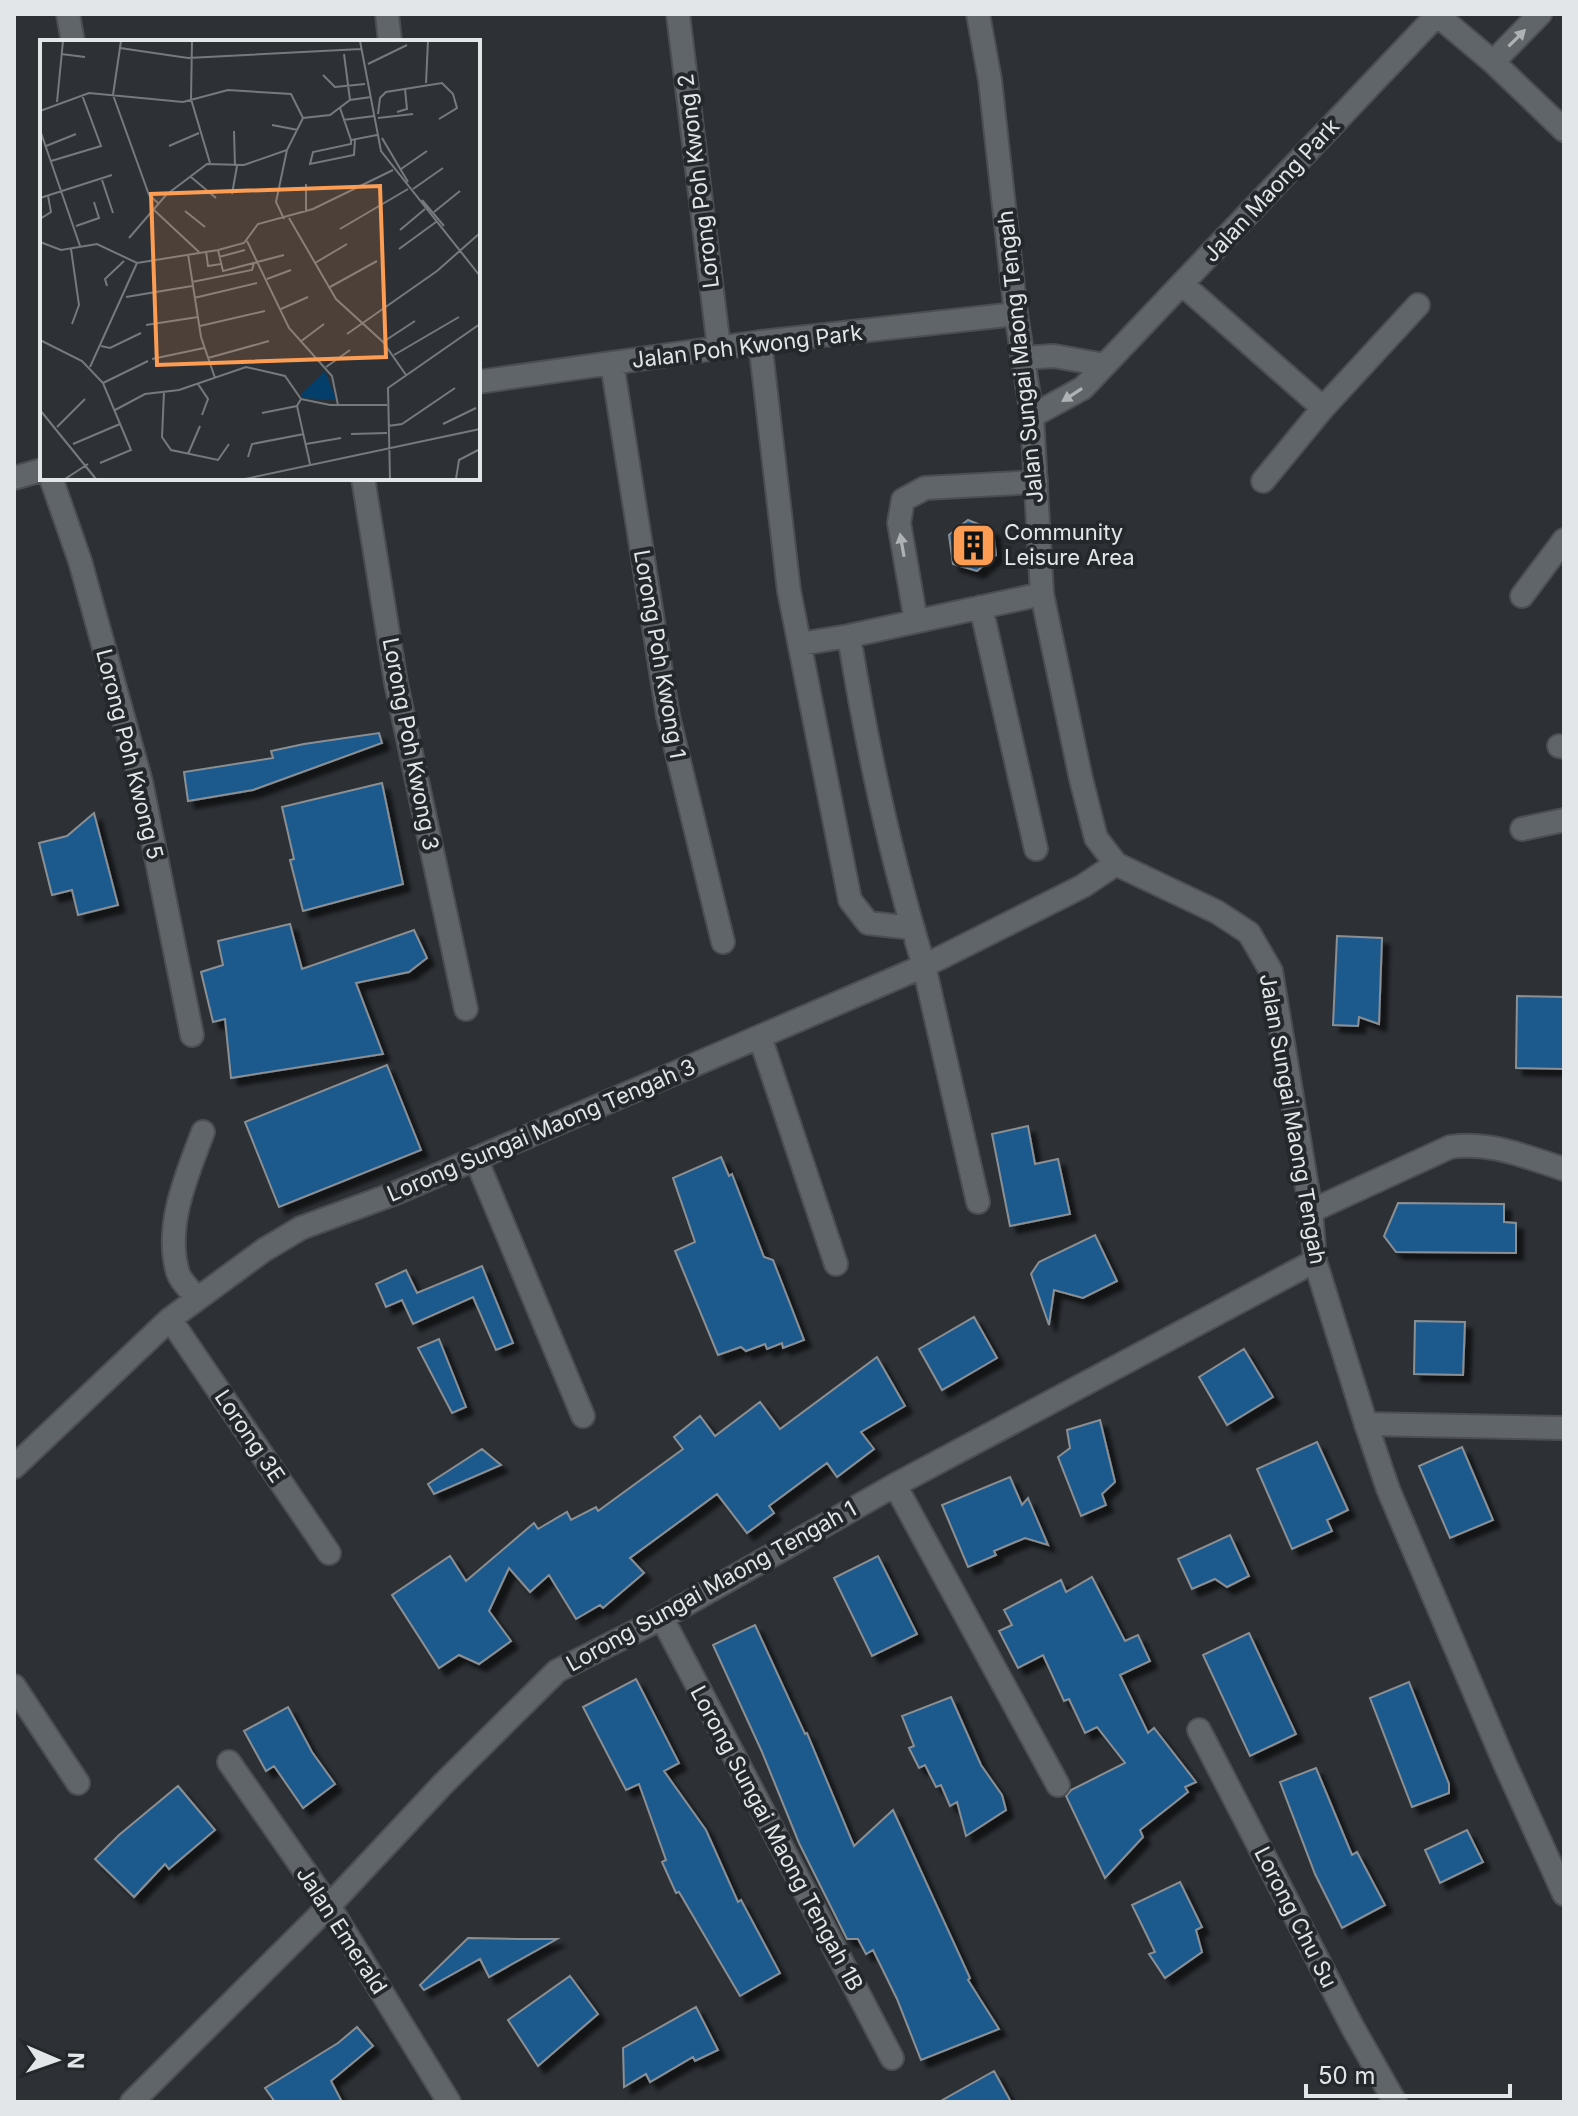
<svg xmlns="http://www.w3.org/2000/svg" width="1578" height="2116" viewBox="0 0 1578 2116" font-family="Inter,sans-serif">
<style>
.building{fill:#1e5a8e;stroke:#8a8f94;stroke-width:2;filter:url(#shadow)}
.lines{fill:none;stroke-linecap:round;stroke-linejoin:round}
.minor-casing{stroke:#4b4e52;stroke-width:26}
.tertiary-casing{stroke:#4b4e52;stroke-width:26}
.minor{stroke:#606569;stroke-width:22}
.tertiary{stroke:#606569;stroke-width:22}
.oneway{fill:#afb2b5}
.labels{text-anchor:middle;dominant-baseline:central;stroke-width:8;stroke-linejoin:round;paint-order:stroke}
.street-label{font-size:22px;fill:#e3e6e8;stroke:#24282c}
.poi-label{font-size:22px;fill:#e3e6e8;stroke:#24282c;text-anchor:start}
.inset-road{fill:none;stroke:#76797d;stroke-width:2}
.view{fill:#fc9d53;fill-opacity:0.15;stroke:#fc9d53;stroke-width:4}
.inset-edge{fill:none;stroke:#e3e6e8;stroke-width:4}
</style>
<defs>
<filter id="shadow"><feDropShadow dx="7" dy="7" stdDeviation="2" flood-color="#0009"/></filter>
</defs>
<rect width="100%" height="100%" fill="#2d3136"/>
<path class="building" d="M968,520L993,530L996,555L977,571L953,564L949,535Z
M379,733L382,743L253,790L188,801L184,772L273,758L271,751L304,744Z
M382,783L403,884L303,911L290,860L294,859L282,807Z
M94,813L118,905L78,915L72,890L52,895L39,843L67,836Z
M290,924L302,969L414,930L427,958L409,972L356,983L383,1054L231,1078L225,1019L213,1022L201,972L223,965L218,941Z
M1337,936L1382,938L1379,1024L1359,1017L1358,1026L1333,1025Z
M1517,996L1564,997V1069L1516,1068Z
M387,1065L421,1150L279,1207L245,1122Z
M1028,1126L1035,1164L1058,1159L1070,1214L1010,1226L992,1134Z
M721,1157L729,1176L732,1174L764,1257L773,1260L804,1340L783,1348L782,1343L767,1349L765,1344L746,1351L741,1347L718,1355L675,1251L695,1242L673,1178Z
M1398,1203L1504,1204V1222L1516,1223V1253L1396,1252L1384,1236Z
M1095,1235L1117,1281L1083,1298L1054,1290L1049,1325L1031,1274L1039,1262Z
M482,1266L513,1343L496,1350L473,1297L413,1324L402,1300L386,1307L376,1284L406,1270L417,1293Z
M974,1317L997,1358L942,1390L919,1349Z
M1415,1321L1465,1322L1463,1375L1414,1374Z
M439,1339L466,1407L452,1413L418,1348Z
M1244,1349L1273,1397L1227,1425L1199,1377Z
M877,1357L905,1406L861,1432L874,1449L837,1477L827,1463L769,1506L774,1513L747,1533L717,1494L630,1558L644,1573L603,1608L600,1605L576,1619L549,1575L530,1592L509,1568L489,1611L511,1641L479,1664L459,1655L439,1668L392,1595L450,1556L466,1581L534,1523L538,1529L567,1512L571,1520L596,1507L598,1511L683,1449L674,1437L700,1416L715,1436L760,1402L780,1429Z
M1100,1420L1115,1482L1102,1494L1106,1505L1081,1516L1058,1457L1070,1448L1067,1430Z
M1317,1442L1348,1510L1327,1520L1332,1531L1292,1549L1257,1469Z
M1462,1447L1493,1520L1450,1538L1419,1466Z
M482,1449L501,1465L434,1494L428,1484Z
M1010,1477L1022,1505L1028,1498L1048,1545L1025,1538L994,1551L996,1555L968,1567L942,1505Z
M1230,1535L1249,1576L1227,1587L1215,1579L1192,1589L1178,1559Z
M878,1556L917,1634L872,1656L834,1578Z
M1092,1577L1125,1641L1138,1635L1150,1661L1120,1675L1148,1733L1154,1728L1196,1782L1185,1787L1188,1792L1140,1830L1143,1837L1105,1878L1066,1796L1071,1790L1125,1763L1097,1727L1085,1733L1069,1699L1064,1701L1043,1655L1018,1668L999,1631L1012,1625L1004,1610L1061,1580L1066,1592Z
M755,1625L805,1734L807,1733L854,1846L893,1810L970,1978L968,1980L999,2029L921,2060L897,1999L873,1950L866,1954L858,1939H847L799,1843L762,1752L713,1645Z
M1249,1633L1296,1734L1250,1756L1203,1655Z
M636,1679L679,1763L664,1771L706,1830L738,1902L741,1900L780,1973L740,1996L679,1892L676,1893L662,1862L666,1860L639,1784L626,1790L583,1707Z
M1409,1682L1449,1784V1793L1412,1807L1370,1698Z
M951,1697L981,1765L1002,1795L1006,1810L966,1836L957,1802L950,1806L941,1785L936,1787L925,1765L919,1768L909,1748L914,1746L902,1716Z
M288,1707L312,1752L335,1784L303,1808L274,1766L266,1771L244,1731Z
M1316,1768L1352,1855L1357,1852L1385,1905L1342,1928L1315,1874L1280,1782Z
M178,1786L215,1830L169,1869L165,1864L134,1897L95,1859L119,1835Z
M1467,1830L1483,1862L1440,1883L1425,1850Z
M1180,1882L1202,1927L1196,1930L1202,1952L1165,1978L1149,1954L1155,1952L1132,1905Z
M468,1938L517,1939H557L489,1977L480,1959L424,1990L420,1985Z
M570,1976L598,2014L538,2066L508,2020Z
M696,2007L718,2050L695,2061L693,2057L650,2082L646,2074L624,2087L623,2048Z
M357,2027L373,2046L331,2081L342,2102H275L265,2088L338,2043Z
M994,2071L1011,2102H939Z"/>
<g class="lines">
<defs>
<path id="minor" d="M68,14L73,42
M387,14L390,42
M678,14L719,348
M1436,14L1493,62L1564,130
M1493,62L1540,14
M1182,284L1323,408
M760,342L789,591L850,900L868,923L913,928
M1022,358L1054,356L1105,365
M612,363L668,716L723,942
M478,382L760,342L1016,314
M1032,416L1083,388L1437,15
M14,478L42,470
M51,478L80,561L141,782L192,1035
M363,478L396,683L466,1009
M1263,481L1323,408L1418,305
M1522,596L1564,540
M981,607L1036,849
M916,621L899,523L903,500L925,488L1036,482
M800,644L849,636
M1559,746L1564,747
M1522,829L1564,820
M760,1037L836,1264
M476,1159L583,1416
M978,1202L924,966C891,859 867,747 849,636L1042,594
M1311,1211L1450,1147C1490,1141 1526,1157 1564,1169
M197,1298C191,1291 181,1282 178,1273C164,1226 187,1175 203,1132
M170,1319L329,1553
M1366,1424L1564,1428
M14,1467L170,1319L264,1250L301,1228L396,1193L924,966L1083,886L1116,864
M895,1485L1058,1785
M662,1618L892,2058
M14,1686L78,1783
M1199,1730L1353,2028L1395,2102
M229,1762L329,1906L449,2102
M132,2102L329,1906L443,1784L557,1671L662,1618L895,1485L1315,1261"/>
<path id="tertiary" d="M978,14L990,80L1016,314L1032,416L1042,594L1081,779L1096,838L1116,864L1217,912L1249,933L1271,971L1311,1211L1315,1261L1366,1424L1388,1489L1505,1764L1564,1894"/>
</defs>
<use href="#minor" class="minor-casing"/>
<use href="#tertiary" class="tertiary-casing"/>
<use href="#minor" class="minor"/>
<use href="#tertiary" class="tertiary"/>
</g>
<defs><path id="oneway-solid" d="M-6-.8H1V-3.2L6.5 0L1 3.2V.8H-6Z" transform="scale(2)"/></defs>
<g class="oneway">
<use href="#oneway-solid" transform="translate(1517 38) rotate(-45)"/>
<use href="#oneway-solid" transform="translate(1072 395) rotate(147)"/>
<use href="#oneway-solid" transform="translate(902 545) rotate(-100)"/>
</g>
<defs>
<symbol id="building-square" viewBox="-11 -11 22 22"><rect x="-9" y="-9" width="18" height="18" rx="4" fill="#fc9d53" stroke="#24282c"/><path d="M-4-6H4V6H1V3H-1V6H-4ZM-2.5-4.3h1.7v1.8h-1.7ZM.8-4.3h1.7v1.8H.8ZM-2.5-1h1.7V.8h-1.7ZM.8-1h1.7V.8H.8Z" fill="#111"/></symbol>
</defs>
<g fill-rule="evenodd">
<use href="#building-square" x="948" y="520" width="51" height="51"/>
</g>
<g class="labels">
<g class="street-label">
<text transform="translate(698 181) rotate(-97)">Lorong Poh Kwong 2</text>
<text transform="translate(1271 190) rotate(-47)">Jalan Maong Park</text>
<text transform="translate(747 346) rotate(-7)">Jalan Poh Kwong Park</text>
<text transform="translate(1020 357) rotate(-96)">Jalan Sungai Maong Tengah</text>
<text transform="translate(660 654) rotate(80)">Lorong Poh Kwong 1</text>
<text transform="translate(411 744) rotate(79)">Lorong Poh Kwong 3</text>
<text transform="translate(130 754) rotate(76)">Lorong Poh Kwong 5</text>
<text transform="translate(1293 1119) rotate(80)">Jalan Sungai Maong Tengah</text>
<text transform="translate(541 1130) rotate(-23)">Lorong Sungai Maong Tengah 3</text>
<text transform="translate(250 1436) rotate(56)">Lorong 3E</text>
<text transform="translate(711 1586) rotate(-29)">Lorong Sungai Maong Tengah 1</text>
<text transform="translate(777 1838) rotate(62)">Lorong Sungai Maong Tengah 1B</text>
<text transform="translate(1296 1917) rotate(63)">Lorong Chu Su</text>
<text transform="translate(342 1930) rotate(57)">Jalan Emerald</text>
</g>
<g class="poi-label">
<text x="1004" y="532">Community<tspan x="1004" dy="25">Leisure Area</tspan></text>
</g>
</g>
<g transform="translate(40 40)">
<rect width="440" height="440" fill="#2d3136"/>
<path d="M285,331L296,360L263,358L261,354Z" fill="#043e6a"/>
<path class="inset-road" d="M81,1L73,55L109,155L118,163M152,1L151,59L170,123M320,1L341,111L440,236M80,8L148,18L321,9M21,14L45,17M304,14L310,60M328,24L367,5M283,35L295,47L325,44M386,43L388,1M17,62L23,1M300,68L311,100M0,71L49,53L143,62L188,50L251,54L263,78M357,72L367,69L365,49M338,74L340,58L346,52L402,43L413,54L417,68L399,79M338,78L373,74M303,80L334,76M232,85L258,90M0,90L40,206M194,91L195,126M342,98L368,142M315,99L314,115L270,124L273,112L311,104V100L337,95M6,106L36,94M129,106L159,93M11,121L61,106L42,55M361,129L387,111M151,137L176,158M62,140L73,173M266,144V172M373,149L403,128M192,154L197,126M0,158L72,135M382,160L404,186M114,170L159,212M145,171L165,187M394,172L420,151M249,178L296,259L343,302L366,335M0,179L11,172L8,156M244,179L236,162L247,110M36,186L59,178L54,162M300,189L368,149M360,190L385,169M89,198L126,155L167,124L204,125L247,110L263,78L290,75L310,60L331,57M207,201L249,288L292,336L298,365M0,202L21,210L57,204L97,223L178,210L204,203L218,184L273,169L353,130M31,209L39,265L32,284M359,209L396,182M178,210L183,231L244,215M166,211L168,226L181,224M148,214L161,297L175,338M179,217L205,210M275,223L307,204M227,239L251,230M152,242L212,230L214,223M67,246L65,239L84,221M290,247L337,221M86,257L152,246M154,258L217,243M241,269L268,257M106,285L158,277M160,286L225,271M307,294L397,231L440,193M0,300L42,321L63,343L91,410L60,423M260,302L284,284M343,302L375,281M61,306L70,308L101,293M354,315L419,277M168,318L229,301M112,319L164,308M50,327L97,223M286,327L310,310M63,343L108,321M158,344L168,359L162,375M124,352L122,397L131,410L178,420L189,404M261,359L290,365H347M261,359L257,366L270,424M0,370L56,439M75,370L105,354L139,350L206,327L245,336L261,359M222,373L257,366M403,384L436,368M348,386L362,384L415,348M17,387L45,359M311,394L347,393M33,404L80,384M266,404L301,398M148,414L160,386M208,417L212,404L264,394M25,439L48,424M205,439L440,389M350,439L348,348L440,284M416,439L419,420L440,409"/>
<path class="view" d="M340,146L346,317L117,325L111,154Z"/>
<rect width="440" height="440" class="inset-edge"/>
</g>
<rect width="1578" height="2116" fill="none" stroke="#e3e6e8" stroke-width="32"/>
<g transform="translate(56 2060) rotate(92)" stroke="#24282c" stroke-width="6" paint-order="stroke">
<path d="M0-6L14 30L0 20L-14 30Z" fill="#e3e6e8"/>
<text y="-12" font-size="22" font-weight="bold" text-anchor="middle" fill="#e3e6e8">N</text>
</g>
<path d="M1306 2084v12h204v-12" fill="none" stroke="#e3e6e8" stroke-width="4"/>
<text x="1318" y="2084" font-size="24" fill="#e3e6e8" stroke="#24282c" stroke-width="6" paint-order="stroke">50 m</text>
</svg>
